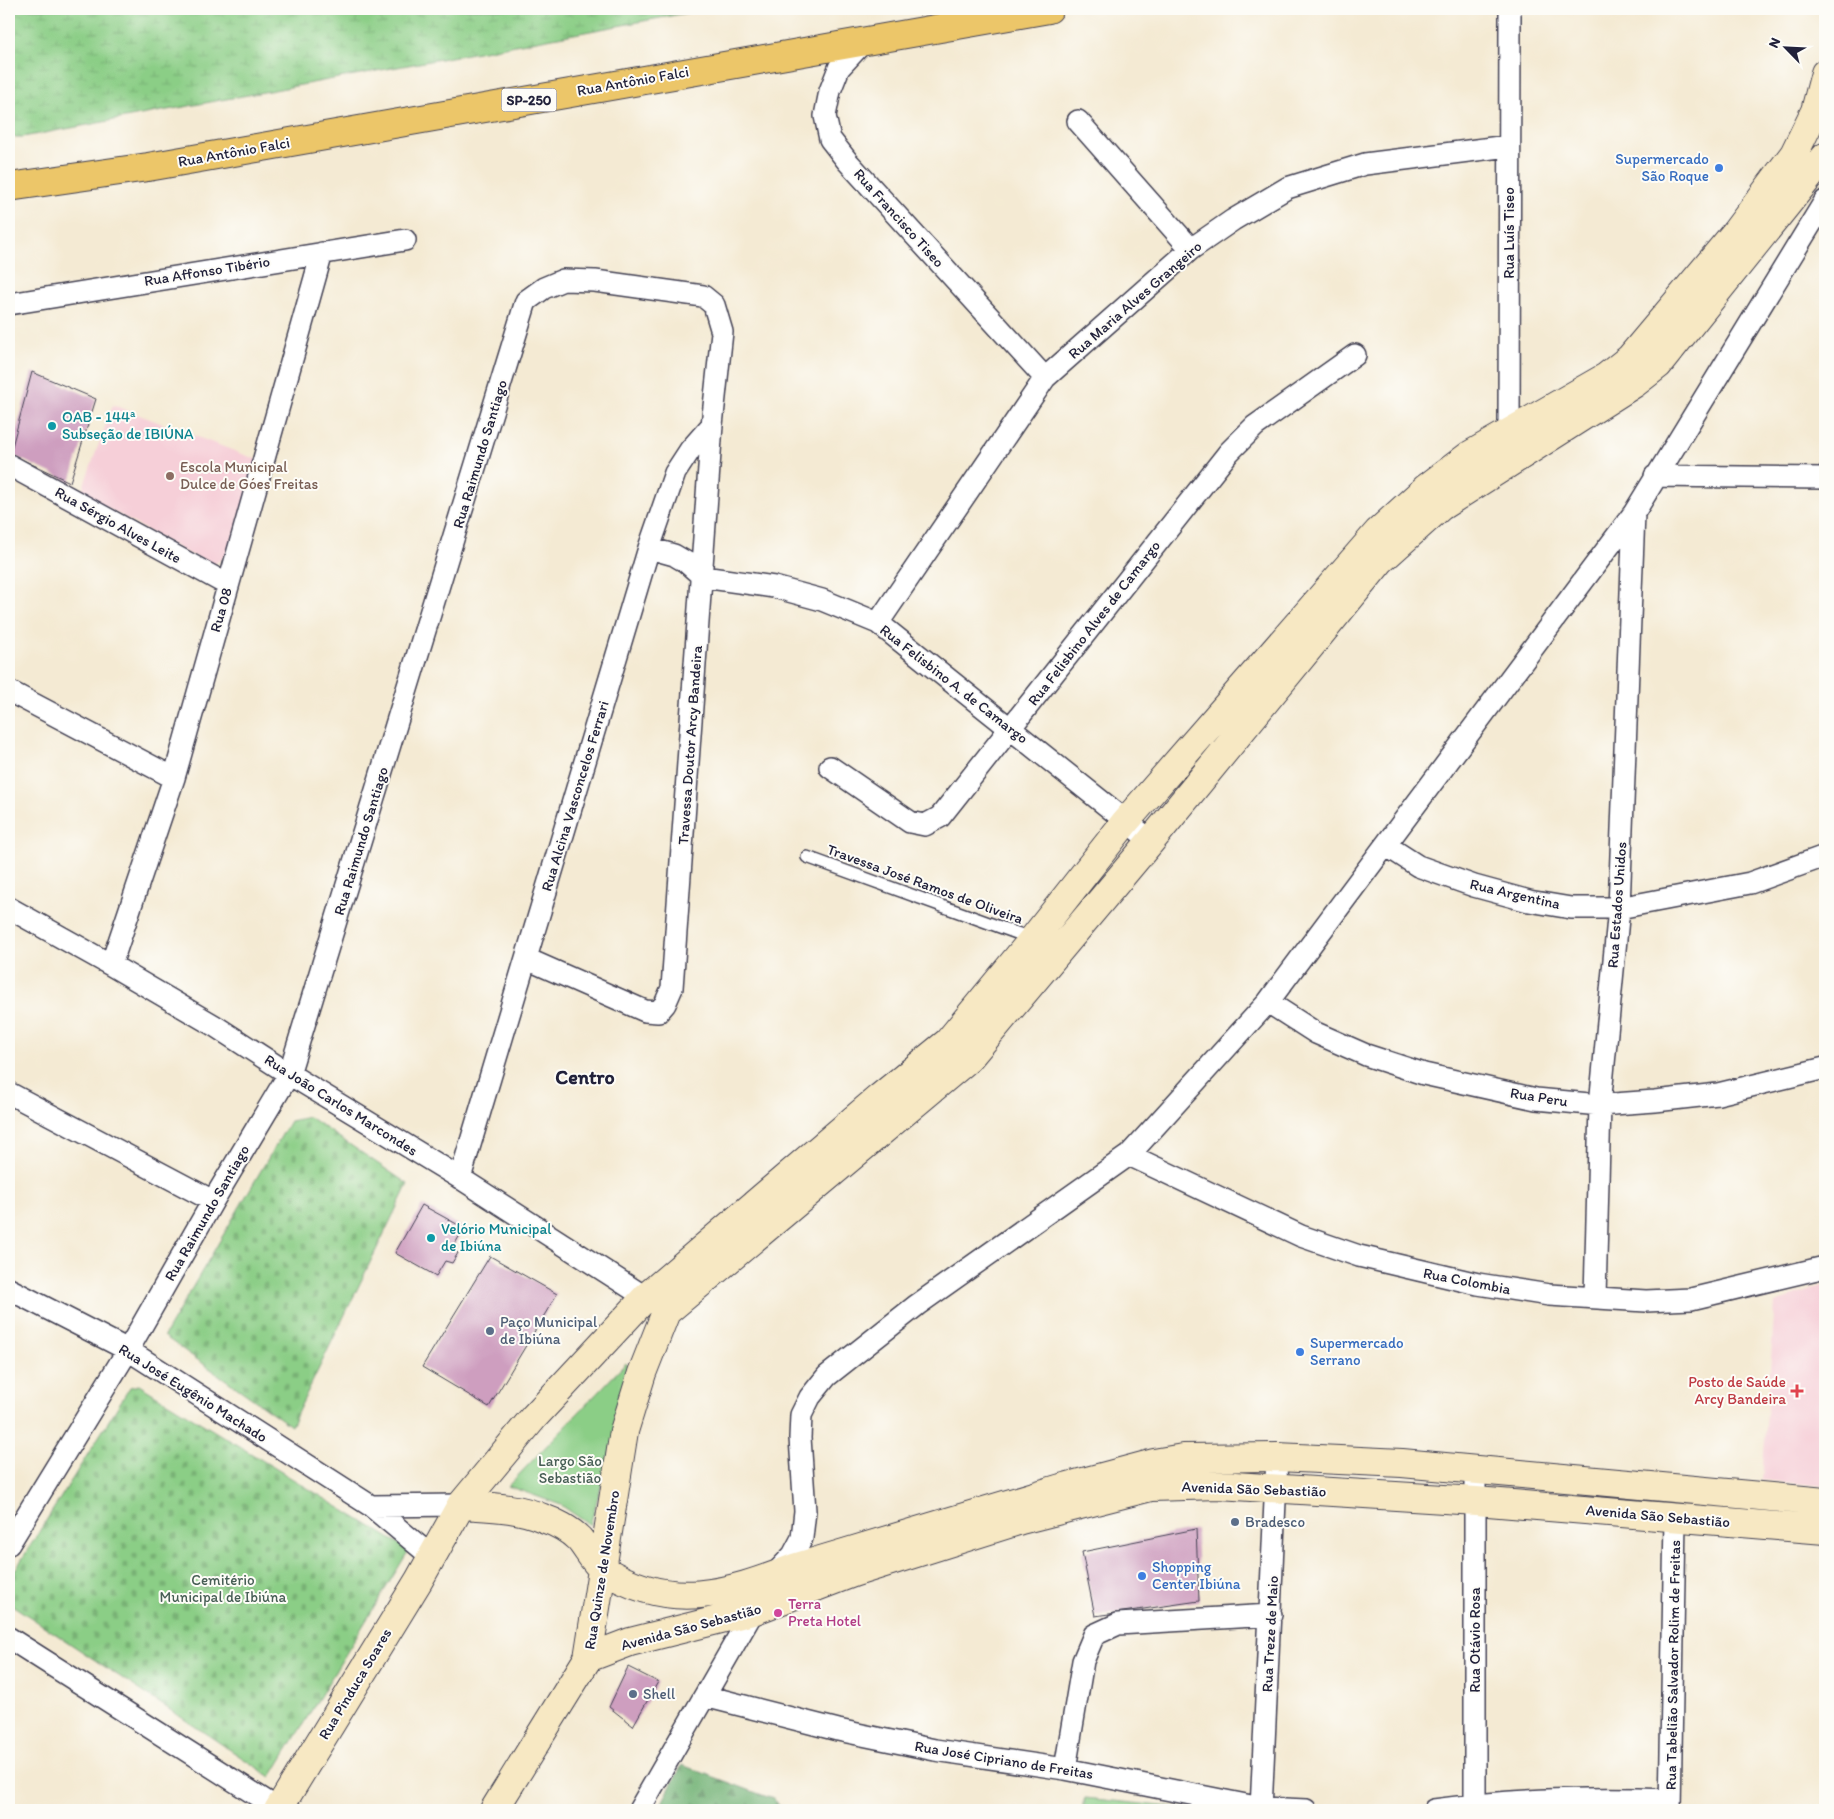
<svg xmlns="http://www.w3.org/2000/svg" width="1834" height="1819" viewBox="0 0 1834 1819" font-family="Itim,sans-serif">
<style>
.built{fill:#f6cfd8}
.forest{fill:url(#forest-firs);stroke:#496a57}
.wetland{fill:url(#wetland-marsh);stroke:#567860}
.cemetery{fill:url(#cemetery-stones);stroke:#567860}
.green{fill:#8bce86;stroke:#567860}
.building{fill:#ce9ebf}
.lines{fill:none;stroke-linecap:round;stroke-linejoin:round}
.service-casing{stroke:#424052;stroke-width:14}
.minor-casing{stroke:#424052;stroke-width:24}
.secondary-casing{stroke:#424052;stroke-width:30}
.primary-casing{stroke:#424052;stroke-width:30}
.service{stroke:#fff;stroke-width:11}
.minor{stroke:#fff;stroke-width:21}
.secondary{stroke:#f7e8c3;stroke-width:28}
.primary{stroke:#ecc669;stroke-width:28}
.shop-dot{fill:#3f7fe0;stroke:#fdfcf7;stroke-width:2}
.culture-dot{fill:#0f9aa8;stroke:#fdfcf7;stroke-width:2}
.education-dot{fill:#8d6e63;stroke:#fdfcf7;stroke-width:2}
.service-dot{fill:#5c6f8a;stroke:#fdfcf7;stroke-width:2}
.health-dot{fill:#e0444e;stroke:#fdfcf7;stroke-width:2}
.hotel-dot{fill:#d1479c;stroke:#fdfcf7;stroke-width:2}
.labels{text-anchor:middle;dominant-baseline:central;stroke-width:4;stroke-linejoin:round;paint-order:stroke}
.shield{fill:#fdfcf7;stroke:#646373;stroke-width:1}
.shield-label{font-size:14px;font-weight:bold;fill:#22223b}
.street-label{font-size:15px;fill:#22223b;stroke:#fdfcf7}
.shop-label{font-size:15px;fill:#366cbe;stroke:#fdfcf7;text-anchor:start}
.culture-label{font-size:15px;fill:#0d838f;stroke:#fdfcf7;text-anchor:start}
.education-label{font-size:15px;fill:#785e54;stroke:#fdfcf7;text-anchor:start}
.service-label{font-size:15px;fill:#4e5e75;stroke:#fdfcf7;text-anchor:start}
.health-label{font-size:15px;fill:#be3a42;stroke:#fdfcf7;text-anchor:end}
.park-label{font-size:15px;fill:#475e55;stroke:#fdfcf7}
.hotel-label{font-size:15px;fill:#b23c85;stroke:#fdfcf7;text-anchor:start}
.district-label{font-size:20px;font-weight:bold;fill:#22223b;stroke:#fdfcf7}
</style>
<defs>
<pattern id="forest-firs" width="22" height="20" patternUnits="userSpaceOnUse" patternTransform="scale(1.25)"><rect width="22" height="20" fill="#70b173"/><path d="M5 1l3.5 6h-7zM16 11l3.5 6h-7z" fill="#5c9060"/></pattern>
<pattern id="wetland-marsh" width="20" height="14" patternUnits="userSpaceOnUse" patternTransform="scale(1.25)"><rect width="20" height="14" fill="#8bce86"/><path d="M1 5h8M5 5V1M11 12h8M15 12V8" fill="none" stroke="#78b175"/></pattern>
<pattern id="cemetery-stones" width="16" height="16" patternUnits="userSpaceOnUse" patternTransform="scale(1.25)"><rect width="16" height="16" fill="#8bce86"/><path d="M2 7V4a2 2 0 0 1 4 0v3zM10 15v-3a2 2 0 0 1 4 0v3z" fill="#78b175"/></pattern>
</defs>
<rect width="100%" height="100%" fill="#fdfcf7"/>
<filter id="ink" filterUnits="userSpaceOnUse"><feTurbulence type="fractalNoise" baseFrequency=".02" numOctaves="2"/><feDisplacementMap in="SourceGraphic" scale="10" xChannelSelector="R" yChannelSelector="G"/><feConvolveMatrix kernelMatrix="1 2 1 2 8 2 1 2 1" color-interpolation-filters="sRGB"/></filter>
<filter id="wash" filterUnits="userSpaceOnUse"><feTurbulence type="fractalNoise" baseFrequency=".0096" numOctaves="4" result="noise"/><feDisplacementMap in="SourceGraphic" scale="20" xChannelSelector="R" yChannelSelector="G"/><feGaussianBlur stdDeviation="1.12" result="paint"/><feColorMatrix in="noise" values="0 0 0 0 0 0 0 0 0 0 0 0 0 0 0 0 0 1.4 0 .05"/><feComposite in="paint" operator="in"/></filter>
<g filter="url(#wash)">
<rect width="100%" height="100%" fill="#f4ead3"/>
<path class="built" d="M113,405L258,460L230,549L222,559L214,564L185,552L81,493Z
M1825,1285V1486L1762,1480L1775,1303Z"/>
<path class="forest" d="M682,1765L773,1799L786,1810H658Z"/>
<path class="wetland" d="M9,9H708L23,137H9Z"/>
<path class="cemetery" d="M309,1117L408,1184L291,1426L164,1336L290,1121Z
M139,1385L409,1550L271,1777L9,1603L12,1575L130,1387Z"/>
<path class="green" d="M626,1363L634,1371L590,1525L561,1505L508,1486Z
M1085,1798L1200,1810H1083Z"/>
<g id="blocks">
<path class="building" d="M32,372L96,399L70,482L10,454Z
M422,1205L464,1228L452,1249L458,1253L452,1263L445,1261L436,1276L395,1253Z
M490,1256L557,1294L489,1407L422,1367Z
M1196,1529L1199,1601L1095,1616L1082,1552Z
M628,1667L658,1682L633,1726L609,1707Z"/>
</g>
</g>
<g filter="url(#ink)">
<use href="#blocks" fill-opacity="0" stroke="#424052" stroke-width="1"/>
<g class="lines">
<defs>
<path id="service" d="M807,857L1033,939"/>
<path id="minor" d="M1510,9L1509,433L1514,445
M864,41L839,68L830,91L825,116L830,139L848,162L1045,378
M1078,121L1191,249
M9,304L405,240
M9,465L228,585
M1655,476L1825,478
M649,548L674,555L686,562L703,577L774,587L822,600L878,623L1151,841
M878,623L1045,378L1191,249L1233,220L1287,188L1365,164L1508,146
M9,691L174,778
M830,767L910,822L925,825L940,817L1229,452L1255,426L1355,355
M1387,846L1418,866L1474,886L1529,901L1571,908H1619L1750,883L1825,856
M9,908L111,965L215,1026L289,1074L460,1178L659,1306
M111,965L174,778L322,253
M1268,1002L1316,1033L1366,1055L1424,1074L1536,1099L1600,1105L1655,1101L1718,1094L1825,1068
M9,1093L213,1201
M1129,1155L1301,1236L1359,1256L1478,1284L1549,1295L1646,1301L1691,1299L1825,1267
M460,1178L649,548L675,473L690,450L712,425
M9,1289L128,1350L371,1506L432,1557
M1595,1297L1600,1105L1619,908L1634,513
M371,1506L461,1505
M9,1544L128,1350L213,1201L289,1074L526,301L544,288L563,280L595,281L703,296L714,305L722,332L712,425L672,988L665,1004L658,1012L645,1011L527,959
M775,1574L793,1555L802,1538L805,1511L800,1438L801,1415L810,1397L827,1376L917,1305L1129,1155L1268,1002L1634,513L1825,201
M9,1638L280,1810
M705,1696L838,1730L935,1750L1065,1769L1261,1808L1306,1810
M1065,1769L1083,1661L1094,1635L1118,1624L1271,1615
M639,1810L758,1603
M1261,1810L1277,1457
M1434,1810C1513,1799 1590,1797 1670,1800
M1475,1810V1470
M1670,1810L1675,1519"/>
<path id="secondary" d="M461,1505C489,1507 518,1507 543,1518C555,1522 570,1530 579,1539C587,1548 593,1562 603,1569C670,1612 727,1594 794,1568L1061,1488L1154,1463L1183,1458L1277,1457L1402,1463L1825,1502
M588,1658L630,1642L753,1611L853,1573L1021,1520L1151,1487L1219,1485L1476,1501L1825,1530
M278,1810L419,1580L461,1505L534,1417L646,1297L879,1098L948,1042L1033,939L1126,821L1378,532L1425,489L1470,455L1606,377L1630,358L1735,233L1794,154L1815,111L1825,73
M494,1810L588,1658L624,1431L642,1373L666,1312L968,1059L1151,841L1381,560L1440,507L1635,383L1658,365L1825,157"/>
<path id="primary" d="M9,187L148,167L1049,9"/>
</defs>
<use href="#service" class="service-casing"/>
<use href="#minor" class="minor-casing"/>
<use href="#secondary" class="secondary-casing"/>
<use href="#primary" class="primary-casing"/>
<use href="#service" class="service"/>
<use href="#minor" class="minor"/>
<use href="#secondary" class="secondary"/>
<use href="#primary" class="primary"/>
</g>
</g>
<g class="shop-dot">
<circle cx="1719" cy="168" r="5"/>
<circle cx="1300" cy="1352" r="5"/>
<circle cx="1142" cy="1576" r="5"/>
</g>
<g class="culture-dot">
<circle cx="52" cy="426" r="5"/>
<circle cx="431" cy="1238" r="5"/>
</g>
<circle class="education-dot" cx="170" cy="476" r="5"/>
<g class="service-dot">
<circle cx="490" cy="1331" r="5"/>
<circle cx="1235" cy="1522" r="5"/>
<circle cx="633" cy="1694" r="5"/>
</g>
<path class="health-dot" d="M1794.5 1383.5h5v5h5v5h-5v5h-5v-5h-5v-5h5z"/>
<circle class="hotel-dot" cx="778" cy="1613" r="5"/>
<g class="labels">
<rect class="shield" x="501.5" y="88.5" width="55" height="23" rx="4"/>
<g class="shield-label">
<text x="529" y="100">SP-250</text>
</g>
<g class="street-label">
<text transform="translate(633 81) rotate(-10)">Rua Antônio Falci</text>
<text transform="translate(234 152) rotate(-10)">Rua Antônio Falci</text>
<text transform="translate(899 218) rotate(48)">Rua Francisco Tiseo</text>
<text transform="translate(1509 233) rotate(-90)">Rua Luís Tiseo</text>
<text transform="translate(207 271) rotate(-9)">Rua Affonso Tibério</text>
<text transform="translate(1135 300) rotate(-41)">Rua Maria Alves Grangeiro</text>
<text transform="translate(480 454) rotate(-73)">Rua Raimundo Santiago</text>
<text transform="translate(118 525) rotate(29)">Rua Sérgio Alves Leite</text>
<text transform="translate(221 610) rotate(-74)">Rua 08</text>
<text transform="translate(1094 623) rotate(-52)">Rua Felisbino Alves de Camargo</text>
<text transform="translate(954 684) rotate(38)">Rua Felisbino A. de Camargo</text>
<text transform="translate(690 745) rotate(-86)">Travessa Doutor Arcy Bandeira</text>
<text transform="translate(575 796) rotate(-73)">Rua Alcina Vasconcelos Ferrari</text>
<text transform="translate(361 841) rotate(-73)">Rua Raimundo Santiago</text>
<text transform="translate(925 884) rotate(20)">Travessa José Ramos de Oliveira</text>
<text transform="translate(1515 894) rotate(13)">Rua Argentina</text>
<text transform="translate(1617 905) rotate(-86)">Rua Estados Unidos</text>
<text transform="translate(1539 1097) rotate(9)">Rua Peru</text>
<text transform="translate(341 1105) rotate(32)">Rua João Carlos Marcondes</text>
<text transform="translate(207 1213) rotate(-60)">Rua Raimundo Santiago</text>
<text transform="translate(1467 1281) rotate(11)">Rua Colombia</text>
<text transform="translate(193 1393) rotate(32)">Rua José Eugênio Machado</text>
<text transform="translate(1254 1489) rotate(2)">Avenida São Sebastião</text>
<text transform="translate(1658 1516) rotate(5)">Avenida São Sebastião</text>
<text transform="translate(602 1570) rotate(-81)">Rua Quinze de Novembro</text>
<text transform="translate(691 1627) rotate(-15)">Avenida São Sebastião</text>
<text transform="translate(1270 1634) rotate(-87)">Rua Treze de Maio</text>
<text transform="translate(1475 1640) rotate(-90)">Rua Otávio Rosa</text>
<text transform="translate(1673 1665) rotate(-89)">Rua Tabelião Salvador Rolim de Freitas</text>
<text transform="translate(355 1684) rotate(-59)">Rua Pinduca Soares</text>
<text transform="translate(1004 1760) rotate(9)">Rua José Cipriano de Freitas</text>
</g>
<g class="shop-label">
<text x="1709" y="159" text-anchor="end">Supermercado<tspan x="1709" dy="17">São Roque</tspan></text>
<text x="1310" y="1343">Supermercado<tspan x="1310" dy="17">Serrano</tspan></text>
<text x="1152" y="1567">Shopping<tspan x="1152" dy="17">Center Ibiúna</tspan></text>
</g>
<g class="culture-label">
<text x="62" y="417">OAB - 144ª<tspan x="62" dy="17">Subseção de IBIÚNA</tspan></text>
<text x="441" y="1229">Velório Municipal<tspan x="441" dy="17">de Ibiúna</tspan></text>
</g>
<g class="education-label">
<text x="180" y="467">Escola Municipal<tspan x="180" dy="17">Dulce de Góes Freitas</tspan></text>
</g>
<g class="service-label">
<text x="500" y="1322">Paço Municipal<tspan x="500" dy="17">de Ibiúna</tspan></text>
<text x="1245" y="1522">Bradesco</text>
<text x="643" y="1694">Shell</text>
</g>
<g class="health-label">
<text x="1786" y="1382">Posto de Saúde<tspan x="1786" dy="17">Arcy Bandeira</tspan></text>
</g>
<g class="park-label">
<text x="570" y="1461">Largo São<tspan x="570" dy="17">Sebastião</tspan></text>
<text x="223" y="1580">Cemitério<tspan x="223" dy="17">Municipal de Ibiúna</tspan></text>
</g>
<g class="hotel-label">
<text x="788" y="1604">Terra<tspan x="788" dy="17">Preta Hotel</tspan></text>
</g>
<g class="district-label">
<text x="585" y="1077">Centro</text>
</g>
</g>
<rect width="1834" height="1819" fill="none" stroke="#fdfcf7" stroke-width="30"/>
<g transform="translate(1786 48) rotate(294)" stroke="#fdfcf7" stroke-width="4" paint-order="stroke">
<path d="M0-4L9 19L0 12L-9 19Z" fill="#22223b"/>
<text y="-8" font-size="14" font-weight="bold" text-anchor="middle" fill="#22223b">N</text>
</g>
</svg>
